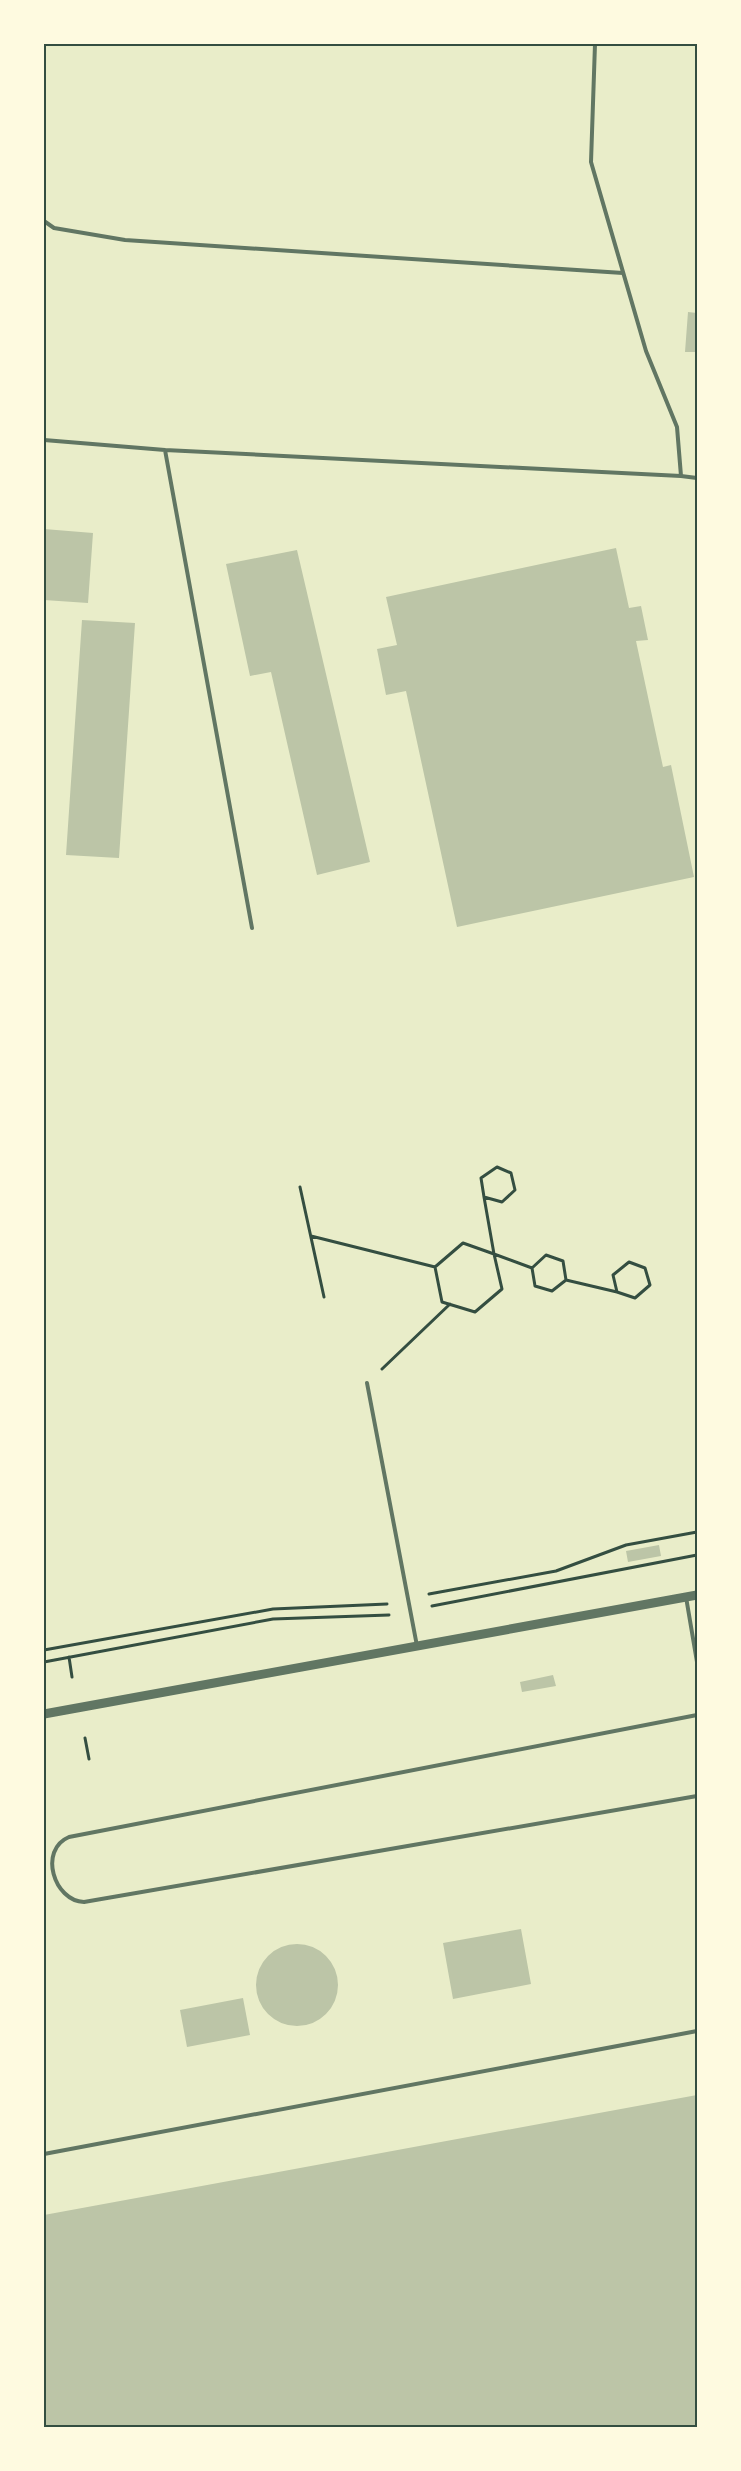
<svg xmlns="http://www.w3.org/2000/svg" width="741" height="2471" viewBox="0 0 741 2471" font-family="'Archivo Narrow',sans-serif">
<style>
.building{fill:#bcc5a7}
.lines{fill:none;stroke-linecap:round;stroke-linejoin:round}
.path{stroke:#344e41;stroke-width:3}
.service{stroke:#617663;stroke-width:4}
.tertiary{stroke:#617663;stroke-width:9}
.neatline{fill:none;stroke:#344e41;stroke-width:2}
</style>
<rect width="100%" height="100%" fill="#e9edc9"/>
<path class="building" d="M688,312L697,313V352H685Z
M44,529L93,533L88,603L44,600Z
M616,548L629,608L641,606L648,640L636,641L663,767L671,765L694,877L457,927L406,691L386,695L377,649L397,645L386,597Z
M297,550L370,862L317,875L271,672L250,676L226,564Z
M82,620L135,623L119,858L66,855Z
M659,1545L661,1556L628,1562L626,1551Z
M553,1675L556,1686L522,1692L520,1682Z
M521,1929L531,1984L453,1999L443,1943Z
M256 1985a41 41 0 1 1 82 0a41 41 0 1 1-82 0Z
M243,1998L250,2035L187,2047L180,2010Z
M697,2095V2427H44V2215Z"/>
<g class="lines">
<path class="path" d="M497,1167L511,1173L515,1190L502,1202L484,1197L481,1178Z
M300,1187L324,1297
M484,1197L494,1254L532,1268
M311,1236L435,1267
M463,1243L494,1254L502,1289L475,1312L442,1302L435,1267Z
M546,1255L563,1261L566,1280L552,1291L535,1286L532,1268Z
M629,1262L645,1268L650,1285L635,1298L617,1292L613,1275Z
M566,1280L617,1292
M382,1369L450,1304
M697,1505V1513
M429,1594L556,1571L626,1545L697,1532
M432,1606L697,1555
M44,1650L273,1609L387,1604
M69,1657L72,1677
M44,1662L273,1619L389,1615
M85,1738L89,1759"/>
<path class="service" d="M595,44L591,162L646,351L677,427L681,476
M44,221L54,228L125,240L623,273
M44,440L165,450L681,476L697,478
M165,450L252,928
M367,1383L417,1646
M686,1597L697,1662
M697,1715L69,1837C38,1850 54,1901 84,1902L697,1796
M44,2154L697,2031"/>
<path class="tertiary" d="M44,1714L697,1595"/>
</g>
<rect width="741" height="2471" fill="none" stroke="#fefae0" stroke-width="90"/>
<rect x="45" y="45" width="651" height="2381" class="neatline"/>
</svg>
